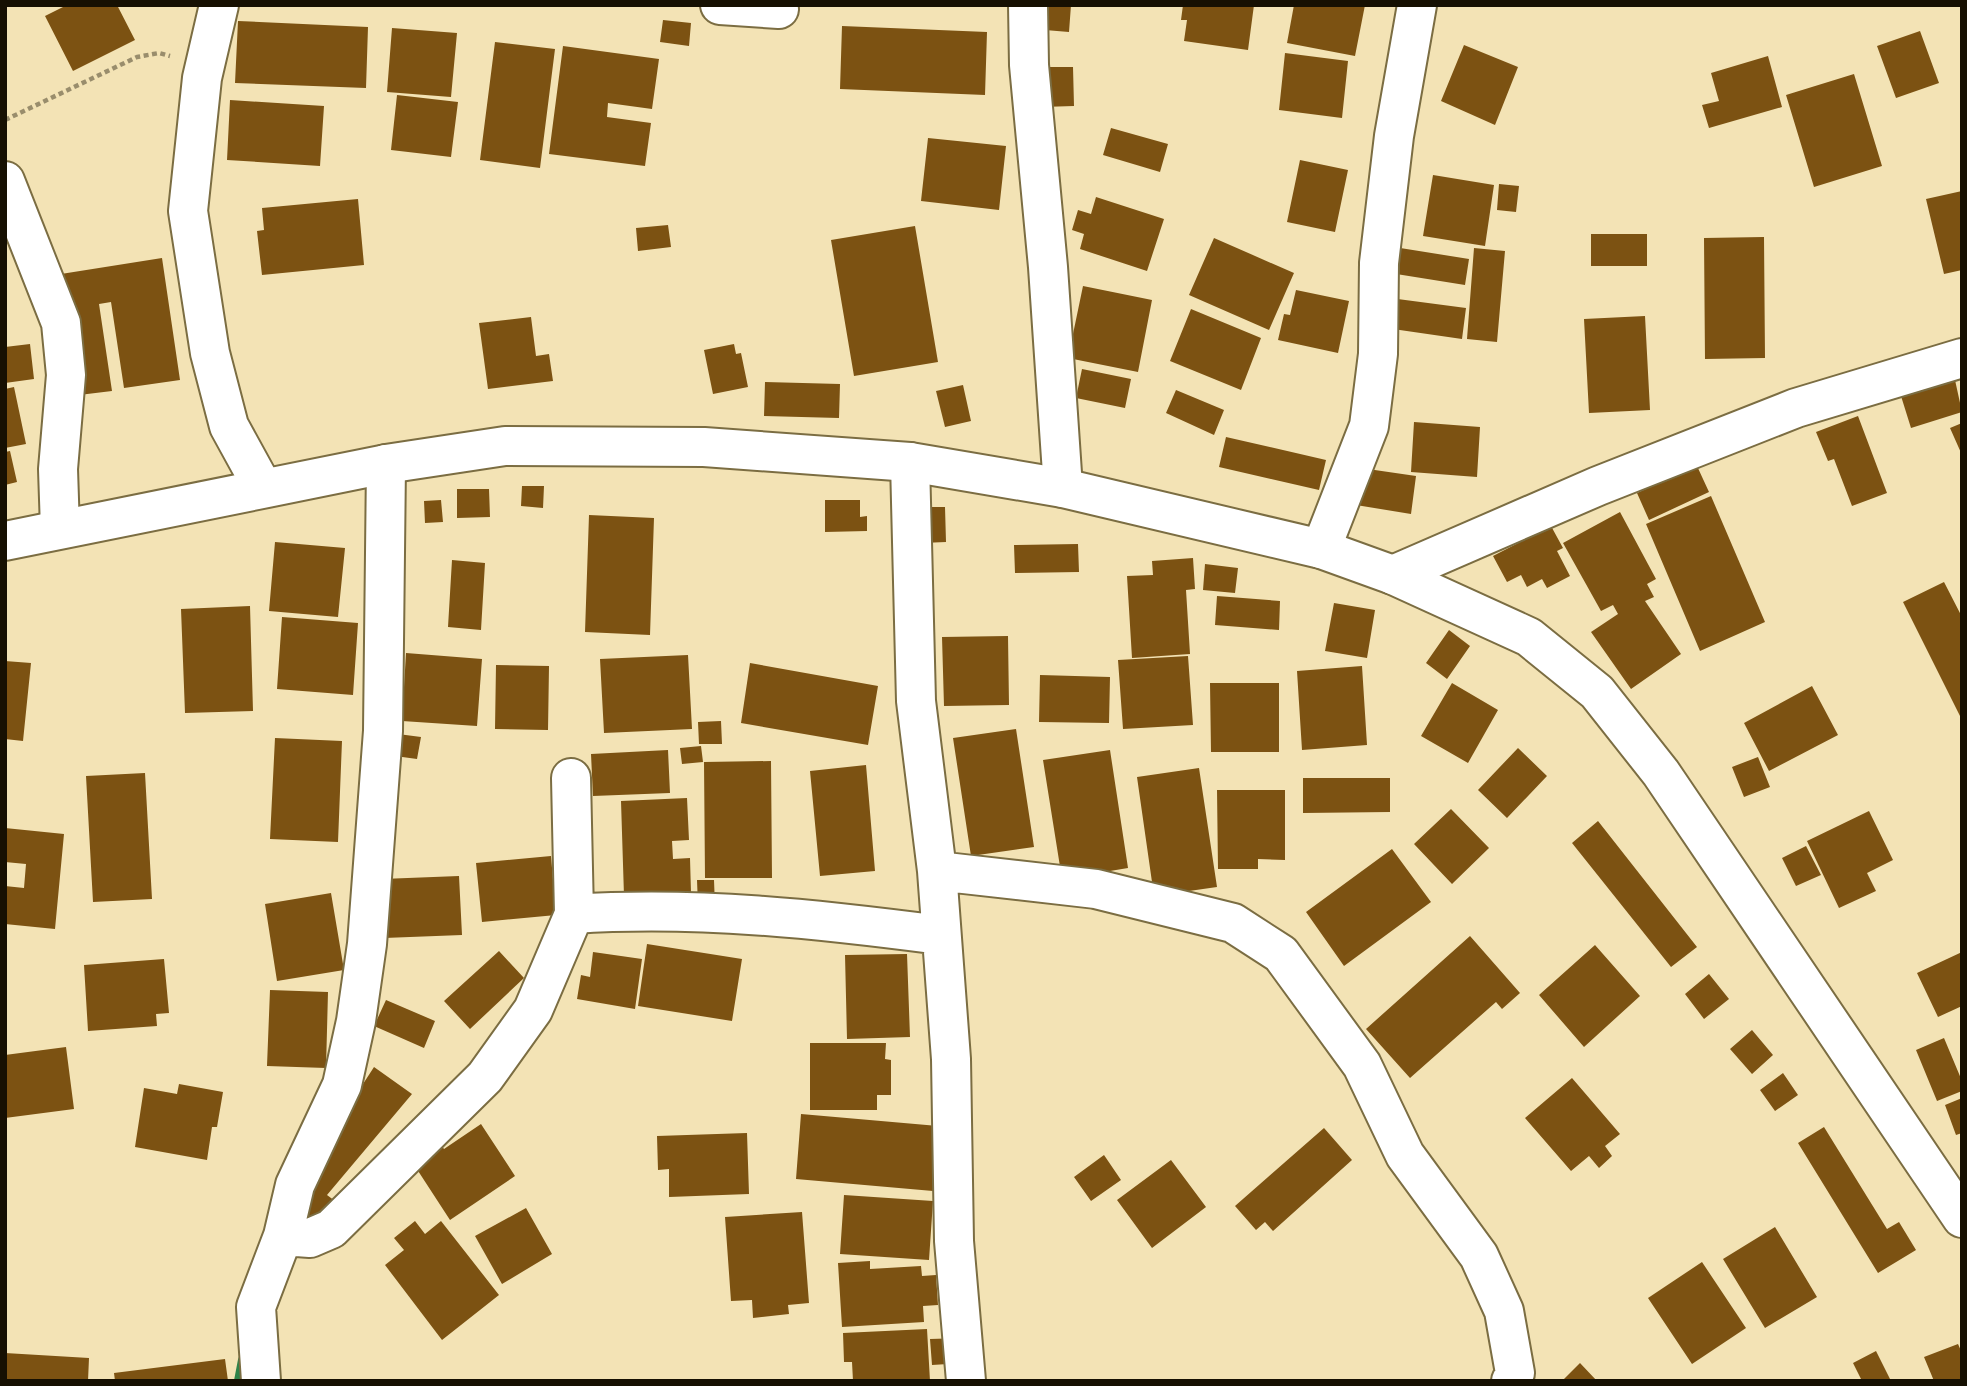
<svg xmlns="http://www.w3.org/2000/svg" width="1967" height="1386" viewBox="0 0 1967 1386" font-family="Commissioner,sans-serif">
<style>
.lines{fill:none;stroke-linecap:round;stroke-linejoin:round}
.stream{stroke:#2e8349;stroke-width:10}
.building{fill:#7c5212}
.minor-casing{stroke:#7b6d42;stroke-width:42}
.tertiary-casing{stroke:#7b6d42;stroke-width:42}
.path{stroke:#998d6c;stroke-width:4.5;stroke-dasharray:5 3.5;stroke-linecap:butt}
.minor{stroke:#fff;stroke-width:38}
.tertiary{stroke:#fff;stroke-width:38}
</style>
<rect width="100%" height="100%" fill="#f3e3b5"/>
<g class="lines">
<path class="stream" d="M239,1381L243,1360"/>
</g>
<path class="building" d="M67,5H117L135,40L73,71L45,16Z
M1034,5H1071L1069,32L1033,29Z
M1183,5H1254L1248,50L1184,41L1187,20H1181Z
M1294,5H1365L1355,56L1287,43Z
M663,20L691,23L689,46L660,42Z
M238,21L368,27L366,88L235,83Z
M842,26L987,32L985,95L840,89Z
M392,28L457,33L451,97L387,92Z
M1920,31L1939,83L1896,98L1877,46Z
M495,42L555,49L540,168L480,160Z
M1464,45L1518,67L1495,125L1441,101Z
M563,46L659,59L652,109L608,103L607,117L651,123L645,166L549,154Z
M1285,53L1348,61L1342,118L1279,110Z
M1768,56L1782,107L1709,128L1702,105L1719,101L1711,73Z
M1041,67H1073L1074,106L1042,107Z
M1854,74L1882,166L1814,187L1786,95Z
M397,95L458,102L451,157L391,150Z
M230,100L324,106L320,166L227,160Z
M1111,128L1168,144L1160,172L1103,155Z
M928,138L1006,146L999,210L921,201Z
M1300,160L1348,170L1335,232L1287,222Z
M1433,175L1494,185L1485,246L1423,236Z
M1499,184L1519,186L1516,212L1497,210Z
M1962,191V270L1944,274L1926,199Z
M1096,197L1164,219L1147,271L1080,249L1084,234L1072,230L1078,210L1091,214Z
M358,199L364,265L262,275L257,231L264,230L262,208Z
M668,225L671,247L638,251L636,228Z
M915,226L938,362L854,376L831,240Z
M1591,234H1647V266H1591Z
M1764,237L1765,358L1705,359L1704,238Z
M1214,238L1294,273L1269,330L1189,295Z
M1394,247L1469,259L1465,285L1390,273Z
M1474,248L1505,251L1497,342L1467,339Z
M162,258L180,380L124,388L111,302L99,304L112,391L79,395L61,274Z
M1083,286L1152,300L1138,372L1068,358Z
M1296,290L1349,301L1338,353L1278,340L1284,314L1290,315Z
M1390,298L1466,308L1462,339L1386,328Z
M1191,309L1261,338L1241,390L1170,361Z
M1645,316L1650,410L1589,413L1584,319Z
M531,317L536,356L549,354L553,381L488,389L479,323Z
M30,344L34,379L5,383V347Z
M734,344L736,354L741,353L748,387L713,394L704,350Z
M1082,369L1131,379L1125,408L1076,398Z
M1955,380L1962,412L1911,428L1901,396Z
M765,382L840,384L839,418L764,416Z
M963,385L971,421L945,427L936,391Z
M14,387L26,444L5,448V389Z
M1176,390L1224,410L1214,435L1166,413Z
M1858,416L1887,493L1852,506L1834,459L1828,461L1816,432Z
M1414,422L1480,427L1477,477L1411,472Z
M1962,423V455L1950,428Z
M1226,437L1326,460L1319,490L1219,467Z
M10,451L17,482L5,485V452Z
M1697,466L1709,492L1649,520L1637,493Z
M1361,468L1416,476L1411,514L1356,505Z
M522,486H544L543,508L521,506Z
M457,489H489L490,517L457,518Z
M1711,496L1765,622L1700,651L1646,524Z
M441,500L443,522L425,523L424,501Z
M825,500H860V517L867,516V531L825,532Z
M920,507H945L946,542L922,543Z
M1620,512L1656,579L1647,584L1654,597L1645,601L1681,654L1631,689L1591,632L1618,614L1613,605L1601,611L1563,543Z
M589,515L654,518L650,635L585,632Z
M1551,526L1563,548L1557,551L1570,576L1547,588L1542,579L1527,587L1521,575L1507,582L1493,556Z
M275,542L345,548L338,617L269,611Z
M1078,544L1079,572L1015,573L1014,545Z
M1193,558L1195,589L1186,590L1190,654L1132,658L1127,576L1153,575L1152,561Z
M452,560L485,563L481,630L448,627Z
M1205,564L1238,568L1235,593L1203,590Z
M1944,582L1962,617V720L1903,602Z
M1217,596L1280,601L1279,630L1215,625Z
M1334,603L1375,610L1367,658L1325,651Z
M250,606L253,711L185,713L181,609Z
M282,617L358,623L353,695L277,689Z
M1449,630L1470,646L1447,679L1426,663Z
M1008,636L1009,705L944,706L942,637Z
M406,653L482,659L477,726L402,721Z
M688,655L692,729L604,733L600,659Z
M1188,656L1193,725L1123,729L1118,660Z
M5,661L31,663L23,741L5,739Z
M750,663L878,686L868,745L741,723Z
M496,665L549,666L548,730L495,729Z
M1362,666L1367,745L1302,750L1297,671Z
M1040,675L1110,677L1109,723L1039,722Z
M1210,683H1279V752H1211Z
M1452,683L1498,710L1468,763L1421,736Z
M1812,686L1838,735L1769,771L1744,723Z
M721,721L722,744H699L698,722Z
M1016,729L1034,847L971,856L953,738Z
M398,734L421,737L417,759L395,756Z
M275,738L342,741L338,842L270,839Z
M701,746L703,762L682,764L680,748Z
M1518,748L1547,776L1507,818L1478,790Z
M668,750L670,793L593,796L591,754Z
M1110,750L1128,868L1062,879L1043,760Z
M1758,757L1770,787L1744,797L1732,767Z
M771,761L772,878H705L704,762Z
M866,765L875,871L820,876L810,771Z
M1199,768L1217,887L1154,896L1137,777Z
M145,773L152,899L93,902L86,776Z
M1303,778H1390V812L1303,813Z
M1217,790H1285V860L1258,859V869H1218Z
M687,798L689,840L672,841L673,859L690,858L691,893L624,896L621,801Z
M1451,809L1489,848L1452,884L1414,844Z
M1869,811L1893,860L1867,873L1876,891L1839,908L1807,841Z
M1598,821L1697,947L1671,967L1572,843Z
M5,828L64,834L55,929L5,924V886L24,888L26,864L5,862Z
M1806,846L1821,875L1796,886L1782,858Z
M1392,849L1431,902L1344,966L1306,912Z
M551,856L556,915L482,922L476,863Z
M459,876L462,935L384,938L382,879Z
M697,880H714L715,906H698Z
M331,893L344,970L277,981L265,904Z
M1470,936L1520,993L1502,1009L1496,1002L1410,1078L1366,1029Z
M647,944L742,959L732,1021L638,1006Z
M1595,945L1640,996L1584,1047L1539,995Z
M499,951L524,978L470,1029L444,1001Z
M593,952L642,959L635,1009L577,999L581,975L590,977Z
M1962,952V1006L1938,1017L1917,973Z
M907,954L910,1037L847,1039L845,955Z
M164,959L169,1013L156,1014L157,1026L88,1031L84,965Z
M1709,974L1729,999L1704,1019L1685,994Z
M270,990L328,992L326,1068L267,1066Z
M386,1000L435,1021L424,1048L374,1026Z
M1752,1030L1773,1055L1752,1074L1730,1049Z
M1944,1038L1962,1081V1091L1937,1101L1916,1050Z
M810,1043H886L885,1059L891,1060V1095H877V1110H810Z
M66,1047L74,1109L5,1118V1055Z
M374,1067L412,1094L327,1195L335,1201L314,1225L294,1208L297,1186Z
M1783,1073L1798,1095L1775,1111L1760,1090Z
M1572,1078L1620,1134L1605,1146L1612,1156L1599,1168L1589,1156L1571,1171L1525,1118Z
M179,1084L223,1092L217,1127H212L207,1160L135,1147L144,1088L177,1094Z
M1962,1098V1133L1956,1135L1945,1105Z
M801,1114L938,1126L933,1191L796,1179Z
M481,1124L515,1176L450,1220L409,1157L437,1139L444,1149Z
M1824,1127L1887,1229L1899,1222L1916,1250L1878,1273L1798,1143Z
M1324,1128L1352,1160L1273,1231L1265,1222L1256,1230L1235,1206Z
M747,1133L749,1194L669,1197V1169L658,1170L657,1136Z
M1104,1155L1121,1180L1091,1201L1074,1177Z
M1171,1160L1206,1207L1152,1248L1117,1200Z
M844,1195L933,1201L929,1260L840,1254Z
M526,1208L552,1254L502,1284L475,1236Z
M802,1212L809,1303L788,1305L789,1314L753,1318L752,1300L731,1301L725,1217Z
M415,1221L425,1234L441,1221L499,1295L442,1340L385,1265L404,1250L394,1238Z
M1775,1227L1817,1297L1765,1328L1723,1259Z
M870,1261V1269L921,1266L922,1276L936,1275L938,1305L923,1306L924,1322L842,1327L838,1263Z
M1702,1262L1746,1328L1692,1364L1648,1298Z
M927,1329L930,1381H853L852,1362H844L843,1333Z
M962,1338L964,1363L932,1365L930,1339Z
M1958,1344L1962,1353V1381H1934L1924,1357Z
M1876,1351L1891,1381H1862L1853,1363Z
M5,1353L89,1358L88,1381H5Z
M225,1359L228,1381H115L114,1373Z
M1580,1363L1597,1381H1562Z"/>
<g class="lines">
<defs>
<path id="minor" d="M219,5L202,78L188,211L210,353L229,426L263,488
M720,5L779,9
M1028,5L1029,65L1048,267L1063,488
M5,181L61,323L66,375L58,469L60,529
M910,462L916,701L937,871L951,1059L954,1241L966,1381
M1321,549L1369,426L1378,354L1379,263L1394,136L1417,5
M1393,575L1598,486L1796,408L1962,358
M937,871L1096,889L1233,923L1281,954L1362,1065L1405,1155L1479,1256L1504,1311L1515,1373L1511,1381
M574,914C699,906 817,919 940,935
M283,1236L310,1238L331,1229L485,1077L533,1010L574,914L571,778
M261,1381L256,1307L283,1236L295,1185L342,1085L356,1021L367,944L383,731L386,464"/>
<path id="tertiary" d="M5,541L386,464L505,446L704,447L910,462L1063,488L1321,549L1393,575L1529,637L1597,692L1661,773L1962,1218"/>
</defs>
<use href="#minor" class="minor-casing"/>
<use href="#tertiary" class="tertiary-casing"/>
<path class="path" d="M5,120L137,57L159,53L170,56"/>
<use href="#minor" class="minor"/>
<use href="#tertiary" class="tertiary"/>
</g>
<rect width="1967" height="1386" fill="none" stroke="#161002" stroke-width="14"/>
</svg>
